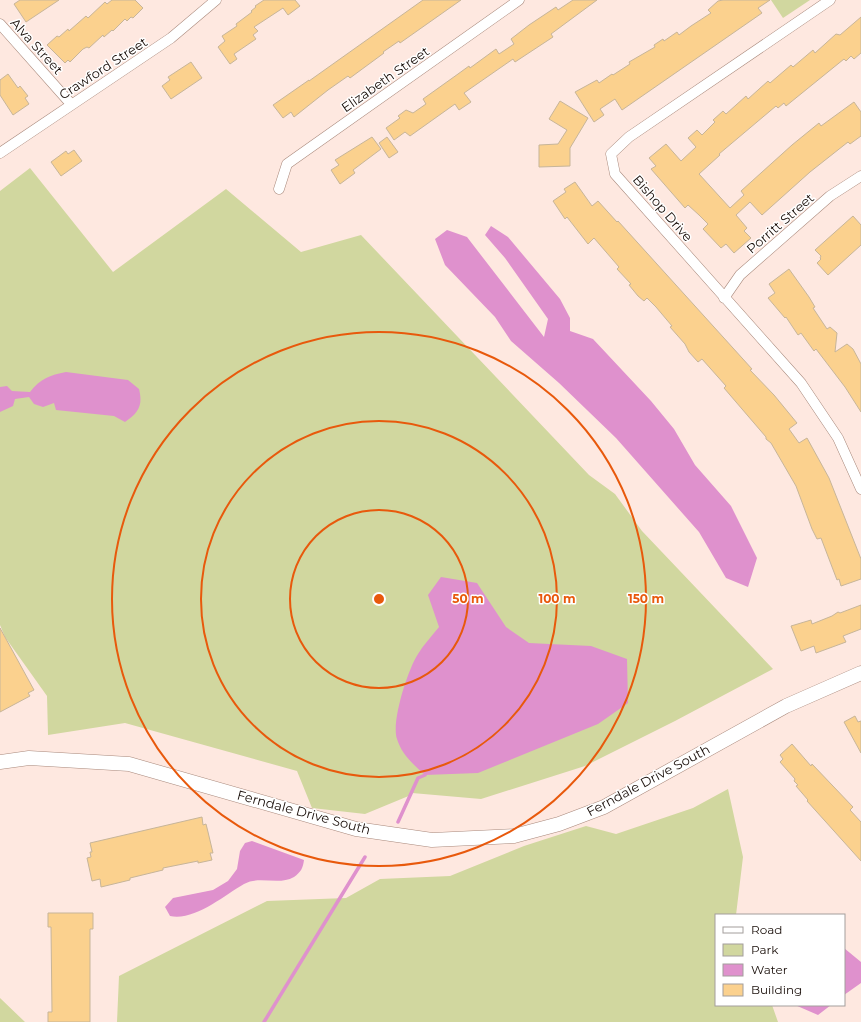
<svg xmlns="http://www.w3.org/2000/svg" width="861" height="1022" viewBox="0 0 861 1022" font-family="Montserrat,sans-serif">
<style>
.green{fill:#d1d79f}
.water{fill:#df91cd}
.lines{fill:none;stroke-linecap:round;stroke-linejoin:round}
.stream{stroke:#df91cd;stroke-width:3.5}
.building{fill:#fbd18e;stroke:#c7b599}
.minor-casing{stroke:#a9897c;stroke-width:11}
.secondary-casing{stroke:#a9897c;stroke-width:15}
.minor{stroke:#fff;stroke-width:10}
.secondary{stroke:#fff;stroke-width:14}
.ring{fill:none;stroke:#e8590c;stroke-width:2}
.labels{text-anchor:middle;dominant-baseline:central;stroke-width:3;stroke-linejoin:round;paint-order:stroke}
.street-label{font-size:13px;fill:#180d08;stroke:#fff}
.centre{fill:#e8590c;stroke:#fff;stroke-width:2}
.ring-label{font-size:12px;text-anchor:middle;font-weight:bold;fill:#e8590c;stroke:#fff;stroke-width:3;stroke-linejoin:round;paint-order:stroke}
</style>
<rect width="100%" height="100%" fill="#fee8e0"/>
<path class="green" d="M771,0H810L783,18Z
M30,168L113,272L226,189L301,252L361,235L589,475L615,494L642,531L773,669L675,721L585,766L481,799L412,793L411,795L365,814L312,808L297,771L125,723L48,735L47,696L5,637L0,625V191Z
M728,789L743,857L736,915H716V1005H772L778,1022H117L119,976L267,901L346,898L380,879L450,876L524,846L586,826L616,834L693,808Z
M0,998L25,1022H0Z"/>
<path class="water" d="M491,226L508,237L560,299L570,318V331L593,339L651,401L674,429L695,465L731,506L757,558L748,587L726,578L699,532L616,438L559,383L511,341L495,317L445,265L435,239L447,230L467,237L544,337L548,319L505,258L485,235Z
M66,372L128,380L139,389C143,405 139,413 125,422L114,416L56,410L54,403L43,407L34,404L29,397L15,399L13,406L0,412V387L7,386L12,391L30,392C40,379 50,375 66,372Z
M441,577L477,583L506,627L529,643L591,646L627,659L628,703L598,724L478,773L425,775C413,764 402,755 397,739C391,722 408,669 418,654C424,644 432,636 439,627L428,595Z
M252,841L304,860C303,868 301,872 294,877C278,886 260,875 244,884C223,896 195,921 170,916L165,907L173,898L213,890L228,881L237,869L240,851L245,843Z
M844,948L861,962V983L844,995Z
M795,1005H831L818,1015Z"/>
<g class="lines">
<path class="stream" d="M398,822L418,778L425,775
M264,1022L365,857"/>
</g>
<path class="building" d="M20,0H59L26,22L14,4Z
M112,0H135L143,8L133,18L131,17L127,21L125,19L113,31L112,30L104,37L103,35L89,48L87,47L83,49L70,62L68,60L65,63L47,45L57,36L59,37L68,29L69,31L86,16L88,18L105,2L107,4Z
M264,0H295L300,6L288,15L283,8L254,27L258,31L253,35L256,39L234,54L237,59L230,64L218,47L225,41L222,36L237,26L236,24L252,12L251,11L256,7L255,6Z
M423,0H461L400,43L399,41L383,52L384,53L350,78L348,76L328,90L294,117L291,112L283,118L273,105L309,80V81Z
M573,0H597L551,34L553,37L515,62L513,59L464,93L471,102L459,110L455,104L410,136L405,132L394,140L386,128L400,118L398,116L406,110L413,113L426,104L423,99L458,74L469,66L470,68L496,49L499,54L514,44L511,39L529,25L556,7L558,10Z
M723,0H770L758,8L762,13L622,110L615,99L600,109L604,115L594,122L575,92L597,80L599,83L612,74L613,75L630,64L629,62L655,47L654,45L663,39L664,41L677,32L679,35L691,26L711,13L708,10L718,1Z
M861,17V53L854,59L851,56L846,61L844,59L786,106L784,103L778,108L776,106L719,154L720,155L699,174L730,208L744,195L741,191L792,145L819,123L821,126L854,102L861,112V136L850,144L848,142L810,172L762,215L750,202L736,215L747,228L744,231L751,238L734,253L726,244L721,248L703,229L708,224L699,215L688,205L685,208L651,169L656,166L649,158L666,144L681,161L696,147L688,138L697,130L702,135L715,122L713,120L723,111L726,114L746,96L748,99L768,81L770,83L791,65L793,67L813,50L815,53L836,34L840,35Z
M191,62L202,78L171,99L162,86L170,80L168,77Z
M8,74L18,88L20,86L28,96L25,98L29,104L13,115L0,95V80Z
M560,101L588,118L570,148V166L539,167V145L558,144L567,130L549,119Z
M372,137L381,149L353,170L355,173L340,184L331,170L339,165L335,160Z
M387,137L398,152L389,158L379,143Z
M74,150L82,161L61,176L51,162L66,151L68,154Z
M575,182L592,206L598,201L617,222L618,221L752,369L750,370L774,395L797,423L789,429L799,443L807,438L829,478L861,559V579L841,586L839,579L837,580L821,538L817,539L812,529L796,486L771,443L766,439V437L724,388L726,386L702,359L698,362L689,352L685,344L670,327L672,326L656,307L647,298L644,301L638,296L629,285L631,284L617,269L619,267L594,238L588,244L567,217L565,219L553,201L566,192L564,189Z
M853,216L861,225V245L828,275L817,263L821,259L820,258L821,256L815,250Z
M789,269L809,297L815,307L813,308L827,329L830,327L837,333L835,352L847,344L853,349L861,364V412L845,387L816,349L814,351L801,333L798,335L786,317L785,318L768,298L775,293L769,284Z
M861,605V629L843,636L846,642L816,653L814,646L801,651L791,626L811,620L812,624L832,616L838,612L840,613Z
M0,628L34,690L28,693L30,696L0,712Z
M855,716L858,722L861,721V753L844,722Z
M792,744L811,766L812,764L853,807L850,810L861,822V861L807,801L808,800L796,786L798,785L794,781L795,779L780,762L783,759L780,755Z
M202,817L203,825L206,824L208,832L213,853H210L212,860L198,863V861L163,868V870L130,878V880L101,887L100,879L92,881L87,858L91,857L90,852H92L90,843Z
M48,913H93V929H90V1022H48V1012H52L51,927H48Z"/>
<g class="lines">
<defs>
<path id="minor" d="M830,0L629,137L611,154L615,174L801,383L838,438L861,489
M0,24L71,104
M0,153L171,38L216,0
M279,189L287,164L519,0
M724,298L740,275L830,196L861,176"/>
<path id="secondary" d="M0,762L29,758L129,764L356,829L432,840L514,836L559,824L604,807L786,706L861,673"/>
</defs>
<use href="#minor" class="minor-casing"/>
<use href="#secondary" class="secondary-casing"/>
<use href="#minor" class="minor"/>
<use href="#secondary" class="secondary"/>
</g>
<g class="ring">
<circle cx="379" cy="599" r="89"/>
<circle cx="379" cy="599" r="178"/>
<circle cx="379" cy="599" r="267"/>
</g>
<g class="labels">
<g class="street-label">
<text transform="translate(37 46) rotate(48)">Alva Street</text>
<text transform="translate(103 68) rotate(-33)">Crawford Street</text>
<text transform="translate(385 79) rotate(-35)">Elizabeth Street</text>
<text transform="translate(663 208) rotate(49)">Bishop Drive</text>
<text transform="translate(780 223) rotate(-41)">Porritt Street</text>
<text transform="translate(648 780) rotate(-28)">Ferndale Drive South</text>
<text transform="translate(304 812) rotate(15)">Ferndale Drive South</text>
</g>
</g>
<circle cx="379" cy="599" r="6" class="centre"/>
<g class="ring-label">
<text x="468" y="603">50 m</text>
<text x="557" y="603">100 m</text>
<text x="646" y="603">150 m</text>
</g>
<rect x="715" y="914" width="130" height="92" fill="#ffffff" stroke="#a39e9c"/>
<rect x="723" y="927" width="20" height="6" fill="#ffffff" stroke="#a39e9c"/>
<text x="751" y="934" font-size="12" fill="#180d08">Road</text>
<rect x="723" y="944" width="20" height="12" fill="#d1d79f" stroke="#a39e9c"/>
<text x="751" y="954" font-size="12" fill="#180d08">Park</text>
<rect x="723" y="964" width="20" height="12" fill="#df91cd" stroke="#a39e9c"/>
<text x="751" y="974" font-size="12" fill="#180d08">Water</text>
<rect x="723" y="984" width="20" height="12" fill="#fbd18e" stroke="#a39e9c"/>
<text x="751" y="994" font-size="12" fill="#180d08">Building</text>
</svg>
